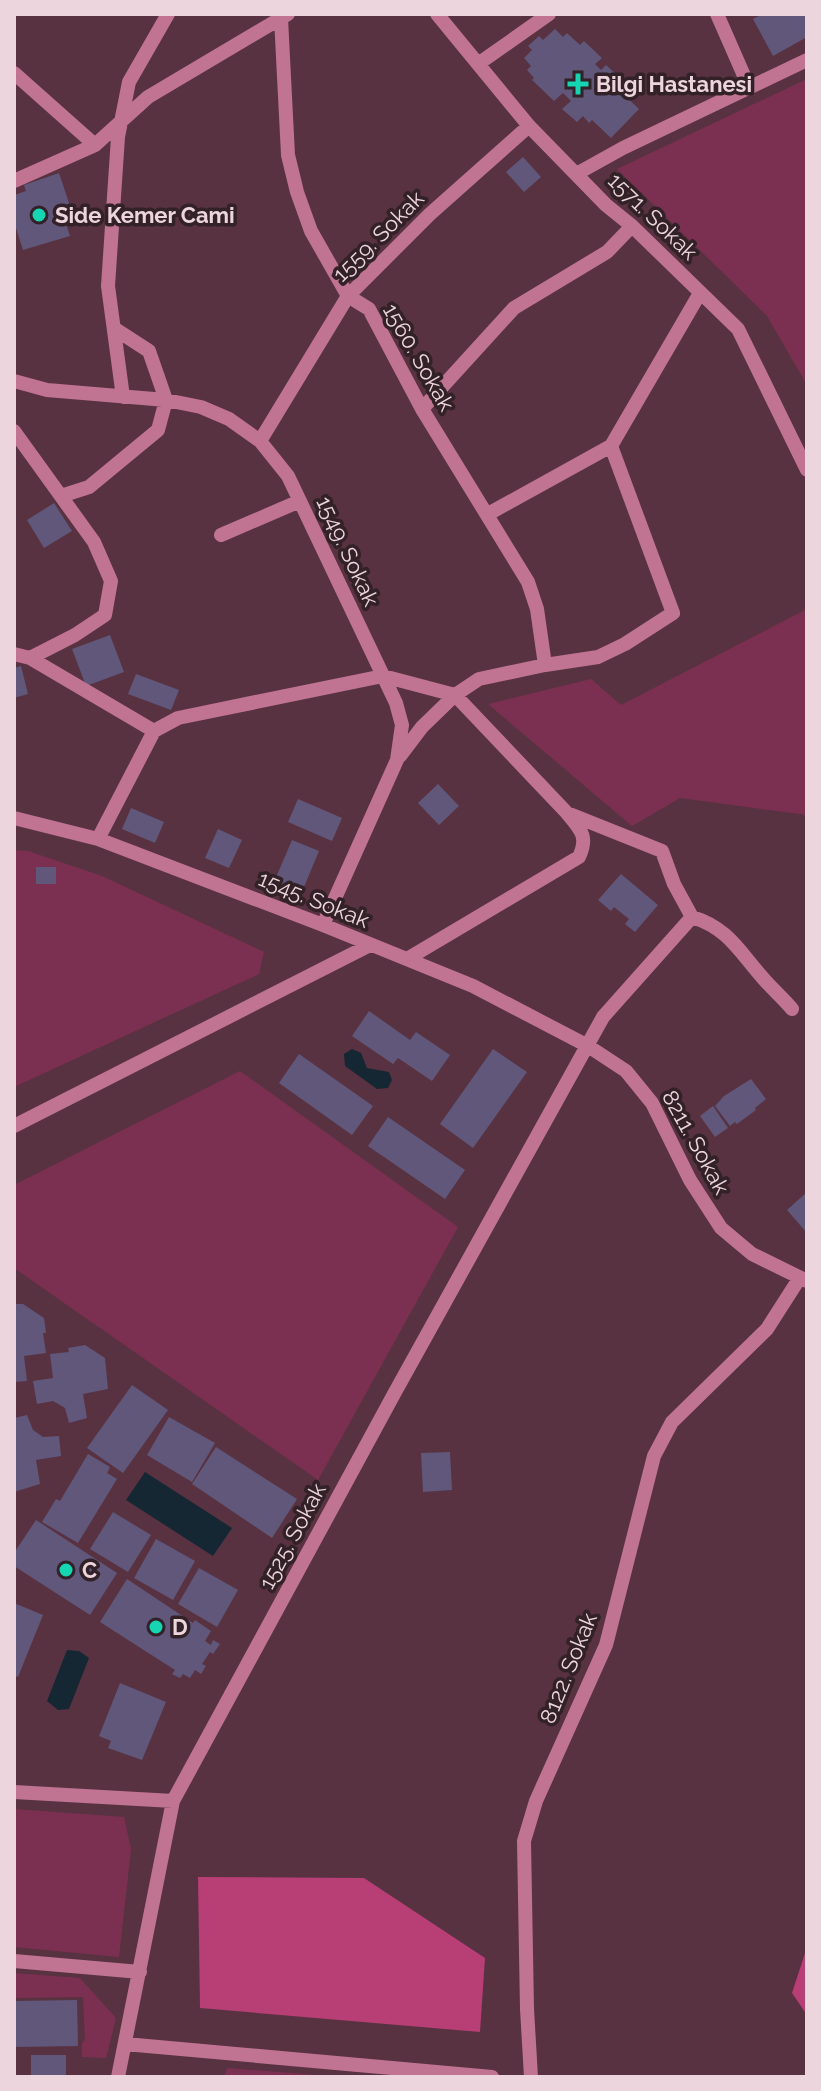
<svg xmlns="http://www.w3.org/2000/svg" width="821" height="2091" viewBox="0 0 821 2091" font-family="Raleway,sans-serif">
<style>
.green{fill:#7c3051}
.forest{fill:#b83e76}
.water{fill:#142732}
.building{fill:#60577b}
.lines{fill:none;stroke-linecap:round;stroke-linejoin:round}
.minor{stroke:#c07492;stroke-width:14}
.poi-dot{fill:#15d5b3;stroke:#322127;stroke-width:3}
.labels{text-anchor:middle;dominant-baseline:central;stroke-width:7;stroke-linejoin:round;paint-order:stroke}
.poi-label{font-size:22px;font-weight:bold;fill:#edd5dd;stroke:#322127;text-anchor:start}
.street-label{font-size:22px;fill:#edd5dd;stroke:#322127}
</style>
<rect width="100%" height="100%" fill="#583241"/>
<path class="green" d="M807,79V385L767,316L617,169Z
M807,609V815L680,798L632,826L488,704L591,679L621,705Z
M14,850L28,851L102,876L264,952L259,974L14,1087Z
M240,1071L458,1227L318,1480L14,1268V1185Z
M14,1809L124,1817L131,1849L119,1957L14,1947Z
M14,1973L80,1978L116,2018L106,2058L82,2057V2043L85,2040L83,1997L14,1998Z
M227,2068L342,2077H224Z"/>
<path class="forest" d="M198,1877L364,1878L485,1958L480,2032L200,2008Z
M807,1947V2015L792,1993Z"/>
<path class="water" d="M352,1049L361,1053L367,1068L389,1072L392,1080L388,1088L377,1089L345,1066L344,1054Z
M145,1472L232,1528L213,1556L126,1500Z
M67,1650L79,1651L89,1658L69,1709L58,1710L47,1701Z"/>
<path class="building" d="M763,14H807V37L773,56L753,19Z
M555,29L563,37L567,33L580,45L584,41L602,58L595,64L601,70L606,65L620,78L617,82L622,87L619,90L639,109L611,138L592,120L589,123L583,116L577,122L562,109L571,101L563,93L554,101L532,80L534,78L527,70L531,66L524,58L532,50L528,46L539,36L543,40Z
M523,157L541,177L524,192L506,172Z
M59,173L70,206L61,209L70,236L23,250L14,222V195L26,191L24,185Z
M54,503L72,531L44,548L27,520Z
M110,635L124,672L86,686L72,649Z
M21,666L28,694L14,698V668Z
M136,674L179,690L171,710L128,694Z
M438,784L459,806L439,825L418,803Z
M298,799L342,818L332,841L288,822Z
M131,808L164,822L155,843L122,829Z
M218,829L242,840L229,868L205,858Z
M292,840L319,851L301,894L274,882Z
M36,867H56V884H36Z
M621,874L658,905L635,932L625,924L629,919L614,907L611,911L598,900Z
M369,1011L410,1040L416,1032L450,1055L432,1081L398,1058L393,1064L352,1036Z
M493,1049L527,1072L473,1148L440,1124Z
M299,1054L373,1106L352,1135L279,1083Z
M751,1079L766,1099L755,1108L756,1110L737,1124L735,1122L730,1126L715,1106L724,1096Z
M713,1106L728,1128L715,1137L700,1116Z
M388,1117L465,1170L445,1199L368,1146Z
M807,1192V1233L787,1210Z
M14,1304H23L44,1318L46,1333H43L46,1353L24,1356L27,1381L14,1382Z
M85,1345L105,1358L108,1389L83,1394L87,1418L69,1423L65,1408L53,1401L37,1404L33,1381L53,1378L50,1354L69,1352L68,1348Z
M132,1385L168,1410L123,1473L87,1448Z
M27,1415L33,1430L43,1437L59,1436L61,1456L36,1460L40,1484L14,1492V1418Z
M169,1417L215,1443L192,1482L147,1455Z
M216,1447L297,1499L272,1538L192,1484Z
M450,1452L452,1490L423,1492L421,1453Z
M88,1454L110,1467L107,1473L117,1479L78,1543L42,1522L56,1499L60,1501Z
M113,1512L151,1535L128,1572L90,1549Z
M36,1520L117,1573L90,1615L14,1566V1553Z
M156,1539L195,1561L173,1600L134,1578Z
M199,1568L238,1590L217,1627L178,1604Z
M127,1579L193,1623L195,1620L211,1631L205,1641L211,1645L213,1640L220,1644L213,1654L210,1652L202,1664L206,1666L201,1674L195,1670L190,1678L183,1674L180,1678L172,1674L175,1670L100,1622Z
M14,1603L43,1615L18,1677L14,1675Z
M120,1683L166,1702L142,1760L108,1748L111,1741L99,1736Z
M77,2000L78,2046L14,2047V2001Z
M31,2055H66V2077H31Z"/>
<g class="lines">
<path class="minor" d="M437,14L529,126L606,205L632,226L738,329L807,470
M717,14L749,87
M281,18L288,155L297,192L311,231L348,296L369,309L422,409L528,582L537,609L545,665
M478,64L549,14
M14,73L95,145
M578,173L623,148L807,60
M14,181L95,145L148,97L288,14
M14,381L47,390L166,400L201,407L229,419L260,441L288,476L396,703L402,725L397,760L323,925
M123,397L108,286L118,137L129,82L168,14
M422,409L514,308L607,252L632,226
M14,431L94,542L111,581L105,615L75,635L30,658
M260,441L348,296L430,214L529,126
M61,496L89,487L158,430L166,400L149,351L115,329
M488,514L611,446L700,293
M221,535L300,501
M14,654L30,658L154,731L98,839
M154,731L178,718L383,676L455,695L479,679L545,665L598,657L625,644L673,613L611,446
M400,756L422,727L455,695L567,813C580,829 589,836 579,857L407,959
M14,818L98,839L323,925L473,986L588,1046L626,1071L652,1103L690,1180L721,1228L752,1254L807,1281
M692,917C728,928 739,951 762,977C771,988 783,998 792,1009
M14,1126L370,945
M14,1792L173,1801
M14,1961L140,1972
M125,2044L492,2077
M118,2077L173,1801L394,1394L603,1017L692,917L674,884L662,851L567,813
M531,2077L527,2009L524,1841L536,1801L606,1645L654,1456L672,1422L767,1329L799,1279"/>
</g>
<g class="poi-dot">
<path d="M574 72h8v8h8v8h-8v8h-8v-8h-8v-8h8z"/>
<circle cx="39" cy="215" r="8"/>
<circle cx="66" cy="1570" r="8"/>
<circle cx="156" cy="1627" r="8"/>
</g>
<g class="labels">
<g class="poi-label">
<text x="596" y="84">Bilgi Hastanesi</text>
<text x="55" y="215">Side Kemer Cami</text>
<text x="82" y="1570">C</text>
<text x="172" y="1627">D</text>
</g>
<g class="street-label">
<text transform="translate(653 216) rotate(44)">1571. Sokak</text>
<text transform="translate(378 236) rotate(-45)">1559. Sokak</text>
<text transform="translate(419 357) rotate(60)">1560. Sokak</text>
<text transform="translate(348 551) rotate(65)">1549. Sokak</text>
<text transform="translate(314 899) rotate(22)">1545. Sokak</text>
<text transform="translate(696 1142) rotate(61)">8211. Sokak</text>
<text transform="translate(292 1536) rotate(-62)">1525. Sokak</text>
<text transform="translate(568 1668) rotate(-68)">8122. Sokak</text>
</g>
</g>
<rect width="821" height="2091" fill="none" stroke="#edd5dd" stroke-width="32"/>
</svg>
